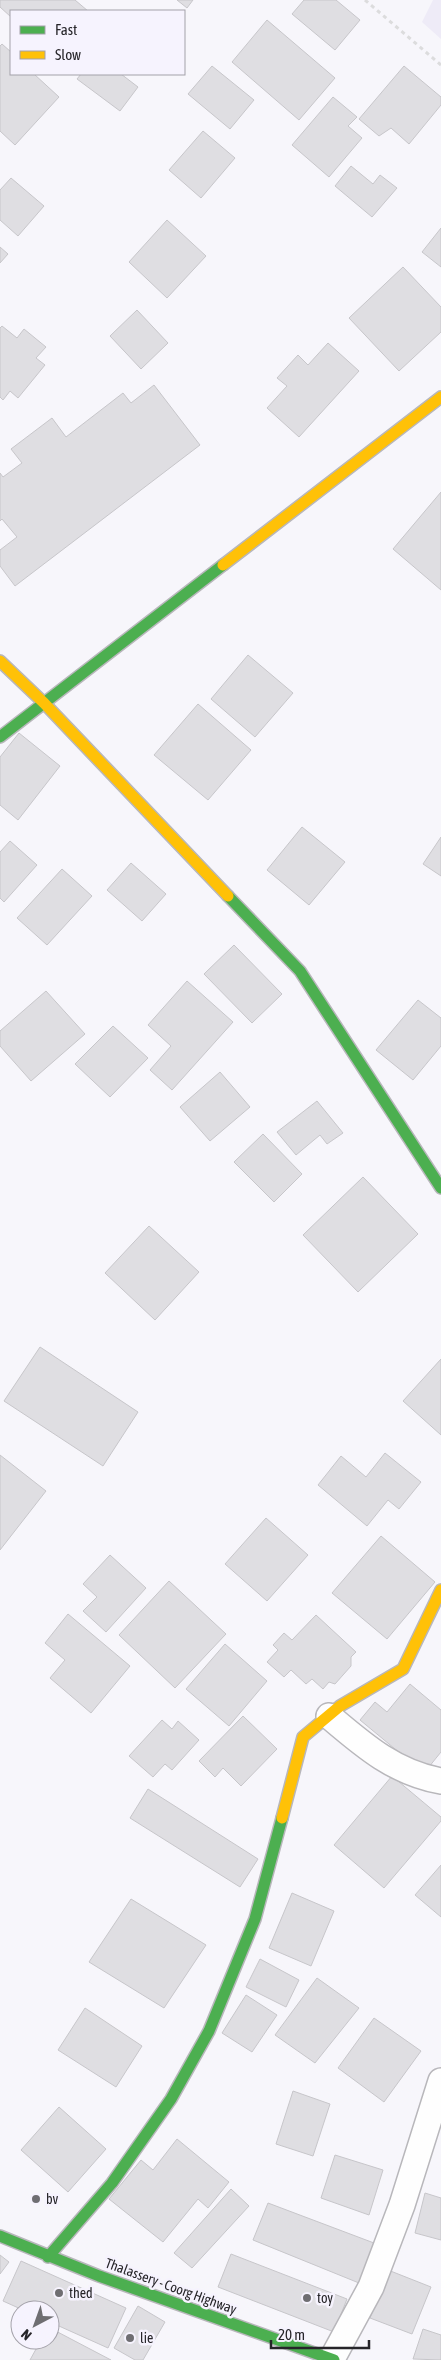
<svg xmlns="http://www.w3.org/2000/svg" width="441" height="2360" viewBox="0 0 441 2360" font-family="'Asap Condensed',sans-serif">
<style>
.built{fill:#eeebf7}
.building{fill:#dfdee2;stroke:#c7c6ca}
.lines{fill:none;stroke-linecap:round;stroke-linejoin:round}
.street-casing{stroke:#b8b7bb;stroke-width:28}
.fast-casing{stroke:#b8b7bb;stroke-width:14}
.slow-casing{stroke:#b8b7bb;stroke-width:14}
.path{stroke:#dcdcdd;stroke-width:3;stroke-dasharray:4 4;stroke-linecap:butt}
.street{stroke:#fefefe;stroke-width:25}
.fast{stroke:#4caf50;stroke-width:11}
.slow{stroke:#ffc107;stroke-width:11}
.poi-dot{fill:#6f6e72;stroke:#f6f3fe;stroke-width:2}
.labels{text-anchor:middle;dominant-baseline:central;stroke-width:5;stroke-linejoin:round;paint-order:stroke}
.poi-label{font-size:14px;fill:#262529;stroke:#f6f3fe;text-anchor:start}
.street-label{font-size:14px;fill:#262529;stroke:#f6f3fe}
</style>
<rect width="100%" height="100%" fill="#f7f6fb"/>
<path class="built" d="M433,0H441V39L422,22Z"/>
<path class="building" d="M0,0H75L88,11H11V17L0,7Z
M177,0H193L187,8Z
M304,0H336L360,20L335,50L292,14Z
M267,20L335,78L299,120L232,62Z
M2,44L11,52V74H34L59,97L15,145L0,131V46Z
M212,66L254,100L230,129L188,94Z
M404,66L441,97V105L409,144L391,128L379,136L359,119Z
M81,74H121L138,87L120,111L77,79Z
M333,97L357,117L348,126L362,138L329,177L292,145Z
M203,131L235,158L201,198L169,170Z
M351,166L373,184L380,175L397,188L372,217L335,186Z
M11,178L44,206L18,236L0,220V190Z
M167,220L206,256L167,298L129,262Z
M441,228V267L422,252Z
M0,247L8,254L0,263Z
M403,267L441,307V332L399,371L349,318Z
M137,310L168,343L141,369L110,336Z
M2,326L17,338L24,329L46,347L36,358L45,365L18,398L10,391L3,400L0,397V328Z
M328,343L359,371L299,437L267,408L287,386L277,378L298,355L308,365Z
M154,385L200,445L15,586L0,566V550L17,537L2,519L0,521V473L3,477L22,463L11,449L52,418L66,437L123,393L131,403Z
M441,492V590L393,549Z
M248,655L293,693L255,737L211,699Z
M198,704L251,750L208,800L154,755Z
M19,733L60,766L18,820L0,805V757Z
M302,827L345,862L309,905L267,870Z
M441,837V876L423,864Z
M10,841L37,865L4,902L0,898V852Z
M131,863L166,894L142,921L107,890Z
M62,869L92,896L47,945L17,918Z
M234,945L282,994L252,1023L204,974Z
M187,981L233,1022L172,1090L150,1070L171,1046L148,1025Z
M46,991L85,1034L31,1081L0,1046V1031Z
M418,1000L441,1018V1046L413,1080L376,1050Z
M113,1026L148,1058L110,1097L75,1064Z
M220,1072L250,1107L210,1141L180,1107Z
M317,1101L343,1133L327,1144L320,1135L296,1155L277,1132Z
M263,1134L302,1174L274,1202L234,1162Z
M363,1177L418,1234L358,1292L303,1235Z
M149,1226L199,1272L155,1320L105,1273Z
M40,1347L138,1412L103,1466L4,1401Z
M441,1359V1435L403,1401Z
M385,1453L421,1482L399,1509L388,1500L367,1526L318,1485L341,1456L366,1477Z
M0,1455L46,1491L0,1550Z
M266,1518L308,1555L267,1601L225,1564Z
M381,1536L435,1582L387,1639L332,1593Z
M110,1555L146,1588L106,1632L83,1611L97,1597L83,1584Z
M169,1581L226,1634L175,1688L119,1635Z
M68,1614L130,1666L91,1713L50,1678L65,1660L45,1643Z
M316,1615L356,1652L351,1657V1666L335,1684L329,1682L323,1689L312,1679L306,1684L291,1670L284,1677L267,1662L278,1650L273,1645L284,1633L292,1640Z
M225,1644L267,1681L229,1726L186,1689Z
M410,1684L441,1710V1752L424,1773L360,1720L375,1702L387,1712Z
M243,1716L277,1749L241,1786L223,1768L215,1777L199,1761Z
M162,1720L172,1729L178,1721L199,1740L172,1770L165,1764L153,1777L129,1756Z
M392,1776L441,1817V1821L384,1888L334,1845Z
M148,1789L258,1859L240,1887L130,1818Z
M441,1865V1917L415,1895Z
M292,1893L334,1911L311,1966L269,1948Z
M131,1899L206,1945L164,2008L89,1962Z
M260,1959L299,1980L286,2007L246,1987Z
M317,1978L359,2008L315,2063L275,2035Z
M246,1995L277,2015L252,2052L222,2033Z
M85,2008L142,2046L116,2087L58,2050Z
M374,2018L421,2051L384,2102L338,2068Z
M293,2091L330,2104L313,2156L276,2144Z
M59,2107L106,2149L68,2192L21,2150Z
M177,2139L229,2182L208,2208L198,2199L163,2242L109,2199L141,2160L153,2170Z
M335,2155L383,2170L369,2215L321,2198Z
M231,2189L249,2206L192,2268L174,2253Z
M425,2193L441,2198V2240L415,2233Z
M268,2203L374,2243L359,2283L253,2240Z
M231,2254L347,2299L334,2332L218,2287Z
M0,2255L9,2262L0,2274Z
M21,2261L126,2308L108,2348L50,2322V2310H23L3,2301Z
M388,2270L431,2287L412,2334L370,2318Z
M138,2306L165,2322L143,2360H135L114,2348Z
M50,2328L111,2360H30L41,2340H50Z
M423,2329L441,2335V2360L413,2359Z"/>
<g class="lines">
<defs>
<path id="street" d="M329,1716C363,1745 395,1773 441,1781
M332,2359L371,2287L402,2205L441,2081"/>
<path id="fast" d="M0,737L223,565
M228,896L300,971L441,1188
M0,2236L99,2276L334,2360
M48,2257L112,2183L171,2099L209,2031L255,1919L282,1818"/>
<path id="slow" d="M223,565L441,397
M0,661L44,703L228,896
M282,1818L303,1737L340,1706L403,1669L441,1590"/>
</defs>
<use href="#street" class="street-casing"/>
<use href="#fast" class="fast-casing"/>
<use href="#slow" class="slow-casing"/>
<path class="path" d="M365,0L441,65"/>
<use href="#street" class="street"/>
<use href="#fast" class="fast"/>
<use href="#slow" class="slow"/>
</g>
<g class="poi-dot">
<circle cx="36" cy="2199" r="5"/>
<circle cx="59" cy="2293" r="5"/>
<circle cx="307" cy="2298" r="5"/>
<circle cx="130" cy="2338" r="5"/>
</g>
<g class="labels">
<g class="poi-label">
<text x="46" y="2199">bv</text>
<text x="69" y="2293">thed</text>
<text x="317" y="2298">toy</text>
<text x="140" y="2338">lie</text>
</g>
<g class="street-label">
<text transform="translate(171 2286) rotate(20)">Thalassery - Coorg Highway</text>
</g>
</g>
<rect x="10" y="10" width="175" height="65" fill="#f6f3fe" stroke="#a3a1a9"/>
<rect x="20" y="26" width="25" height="8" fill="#4caf50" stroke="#a3a1a9"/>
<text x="55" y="35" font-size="15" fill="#262529">Fast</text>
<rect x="20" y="51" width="25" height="8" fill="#ffc107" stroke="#a3a1a9"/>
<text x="55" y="60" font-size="15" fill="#262529">Slow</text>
<g transform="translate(35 2325) rotate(221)"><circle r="24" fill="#f6f3fe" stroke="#a3a1a9"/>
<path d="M0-4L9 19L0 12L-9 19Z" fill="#6f6e72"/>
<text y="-8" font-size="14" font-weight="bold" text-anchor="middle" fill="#262529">N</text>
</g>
<path d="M271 2340v8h98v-8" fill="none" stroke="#262529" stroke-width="2.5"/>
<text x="278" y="2340" font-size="15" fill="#262529" stroke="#f6f3fe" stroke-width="4" paint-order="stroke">20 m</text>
</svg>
